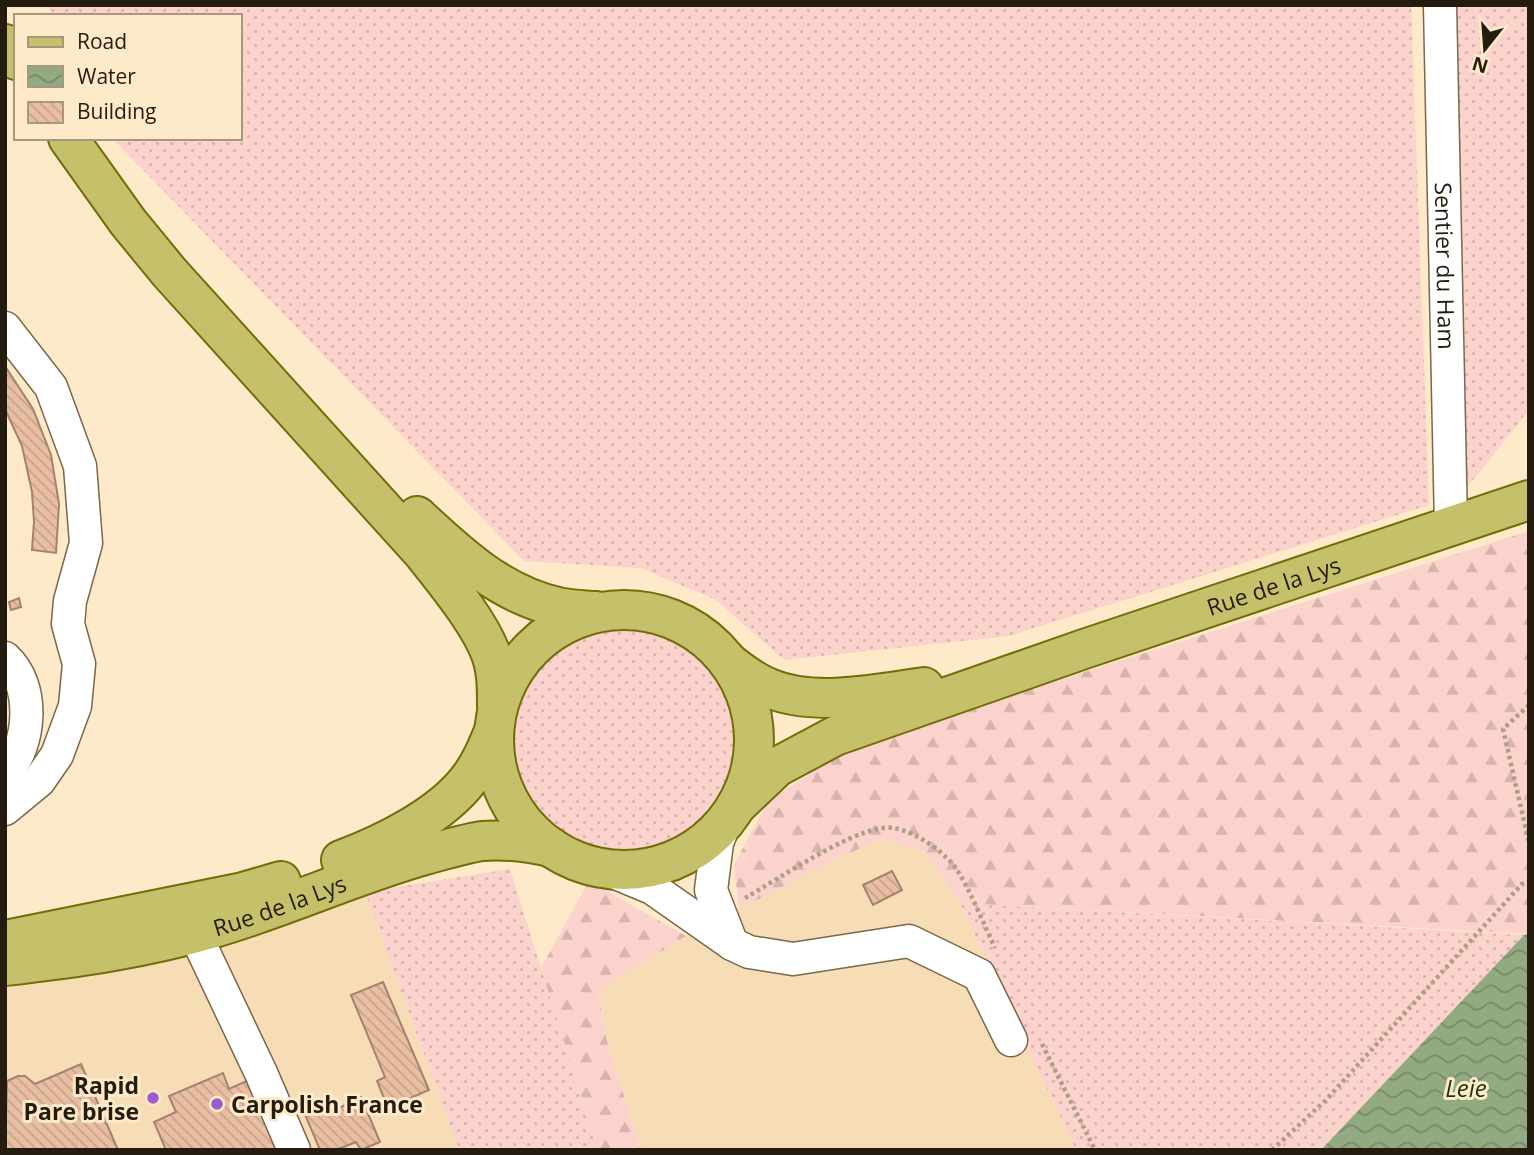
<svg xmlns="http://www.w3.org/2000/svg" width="1534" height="1155" viewBox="0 0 1534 1155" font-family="'Open Sans',sans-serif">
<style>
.built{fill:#f6ddb6}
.grass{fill:url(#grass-dots)}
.forest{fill:url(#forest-firs)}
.water{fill:url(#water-waves)}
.building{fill:url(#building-back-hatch);stroke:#a3836f;stroke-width:2}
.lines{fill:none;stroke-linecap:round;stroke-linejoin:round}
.minor-casing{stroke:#7a684a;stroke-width:35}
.major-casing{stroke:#736d09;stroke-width:42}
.path{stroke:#ae9e85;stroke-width:4.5;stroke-dasharray:3.5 3.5;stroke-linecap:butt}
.minor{stroke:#fff;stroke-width:32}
.major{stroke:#c5c16a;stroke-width:38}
.poi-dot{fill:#9d5acf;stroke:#fee9c8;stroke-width:2.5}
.labels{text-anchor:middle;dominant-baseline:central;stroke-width:6;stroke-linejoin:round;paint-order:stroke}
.street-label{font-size:23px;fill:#231c0f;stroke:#fee9c8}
.poi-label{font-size:23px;font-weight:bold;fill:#231c0f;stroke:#fee9c8;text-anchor:end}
.water-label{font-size:24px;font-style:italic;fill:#1d3509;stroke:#fee9c8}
</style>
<defs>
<pattern id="grass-dots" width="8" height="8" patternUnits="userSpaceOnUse" patternTransform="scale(1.75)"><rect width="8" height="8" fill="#fbd2cc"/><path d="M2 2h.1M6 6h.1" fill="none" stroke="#d7b4ae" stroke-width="1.8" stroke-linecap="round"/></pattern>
<pattern id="forest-firs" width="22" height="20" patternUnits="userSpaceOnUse" patternTransform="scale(1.75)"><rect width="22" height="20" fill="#fbd2cc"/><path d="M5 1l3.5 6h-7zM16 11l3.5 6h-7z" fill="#d7b4ae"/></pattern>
<pattern id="water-waves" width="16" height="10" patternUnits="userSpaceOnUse" patternTransform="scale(1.75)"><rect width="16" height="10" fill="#92aa82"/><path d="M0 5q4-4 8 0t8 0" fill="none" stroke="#778a69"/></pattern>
<pattern id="building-back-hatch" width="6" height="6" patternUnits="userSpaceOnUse" patternTransform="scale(1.75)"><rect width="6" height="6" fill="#e9bea3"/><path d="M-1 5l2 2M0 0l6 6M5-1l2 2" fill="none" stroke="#c8a38b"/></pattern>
</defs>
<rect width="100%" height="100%" fill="#fee9c8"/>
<path class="built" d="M885,838L925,853L960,903L1076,1150H641L607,1042L598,990L686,936L840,857Z
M365,892L459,1150H5V978L132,967Z"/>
<path class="grass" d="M48,5H1411L1429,505L1009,636L784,660L716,600L641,568L524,561L112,138H240V16H54Z
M1453,5H1529V410L1465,490Z
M513 740a111 111 0 1 1 222 0a111 111 0 1 1-222 0Z
M510,869L598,1150H459L365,892Z
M960,903L1524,935L1321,1150H1076Z"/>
<path class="forest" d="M1529,531V934L960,903L925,853L885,838L840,857L739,909L734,865L768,801L854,745Z
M589,881L686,936L598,991L607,1042L641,1150H598L541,968Z"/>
<path class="water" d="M1529,934V1150H1321L1524,935Z"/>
<path class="building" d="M5,366L33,409L51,455L59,504L56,553L32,550L34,522L32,492L22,446L5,409Z
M19,598L21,607L11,610L9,602Z
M892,871L902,890L873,905L863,885Z
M383,982L429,1090L388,1108L377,1081L385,1077L351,995Z
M81,1064L118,1150H5L7,1081L18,1076H25L35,1084Z
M223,1073L229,1089L251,1079L282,1150H166L154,1122L176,1112L169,1096Z
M361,1097L380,1142L361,1150L356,1142L336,1150H320L304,1112L327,1102L331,1112Z"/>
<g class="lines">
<defs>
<g id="minor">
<path id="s1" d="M1440,5L1451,526"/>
<path d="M5,328L51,387L80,466L86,543L70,601L68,624L79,664L75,706L57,755L39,781L5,809"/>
<path d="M5,658C36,686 31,745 5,774"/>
<path d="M725,822L717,843L711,890L732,944"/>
<path d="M604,868L652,888L732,944L749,952L793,959L909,941L979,975L1011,1040"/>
<path d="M195,934L261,1073L294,1150"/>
</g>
<g id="major">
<path d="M5,44L16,60"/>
<path d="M68,138L128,222L169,272L423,553C445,581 481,624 492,657C497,673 497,689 497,706"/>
<path d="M417,516C459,555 500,594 558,607C570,610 584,610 596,611"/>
<circle cx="624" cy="740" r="130"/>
<path d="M728,662C741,672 753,682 769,688C813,707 877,694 924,687"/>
<path id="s2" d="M736,806L777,767L835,736L1084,649L1529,500"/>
<path d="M341,860C384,844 441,816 469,779C480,765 487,748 494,731"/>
<path d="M5,940L243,892L281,881"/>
<path id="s3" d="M5,966C76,958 146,948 214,928C286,907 354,875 425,855C444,850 463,844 482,841C506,839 528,842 551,847"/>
</g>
</defs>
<use href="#minor" class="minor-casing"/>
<use href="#major" class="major-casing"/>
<path class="path" d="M1529,705L1503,729L1529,843
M745,898C780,878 844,834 882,828C906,824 941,849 955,867C969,887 984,925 995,948
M1042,1044L1095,1150
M1272,1150L1326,1100L1522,884L1529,881"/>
<use href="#minor" class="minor"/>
<use href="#major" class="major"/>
</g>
<g class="poi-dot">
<circle cx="153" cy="1098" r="7"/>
<circle cx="217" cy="1104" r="7"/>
</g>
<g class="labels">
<g class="street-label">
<text stroke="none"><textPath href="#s1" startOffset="261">Sentier du Ham</textPath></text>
<text stroke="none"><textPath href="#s2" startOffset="586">Rue de la Lys</textPath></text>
<text stroke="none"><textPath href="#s3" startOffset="282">Rue de la Lys</textPath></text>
</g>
<g class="poi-label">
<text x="139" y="1085">Rapid<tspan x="139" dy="26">Pare brise</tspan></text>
<text x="231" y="1104" text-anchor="start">Carpolish France</text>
</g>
<g class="water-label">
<text x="1466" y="1087">Leie</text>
</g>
</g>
<rect width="1534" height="1155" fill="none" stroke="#231c0f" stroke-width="14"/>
<rect x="14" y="14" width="228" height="126" fill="#fee9c8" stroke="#a6977e" stroke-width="2"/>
<rect x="28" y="37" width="35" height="10" fill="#c5c16a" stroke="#a6977e" stroke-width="2"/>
<text x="77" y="49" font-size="21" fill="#231c0f">Road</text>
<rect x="28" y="66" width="35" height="21" fill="url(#water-waves)" stroke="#a6977e" stroke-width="2"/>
<text x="77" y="84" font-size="21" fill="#231c0f">Water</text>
<rect x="28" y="102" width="35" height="21" fill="url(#building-back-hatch)" stroke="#a6977e" stroke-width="2"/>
<text x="77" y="119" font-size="21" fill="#231c0f">Building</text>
<g transform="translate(1485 49) rotate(197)" stroke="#fee9c8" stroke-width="5" paint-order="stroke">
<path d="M0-5L12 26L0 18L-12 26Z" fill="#231c0f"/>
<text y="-10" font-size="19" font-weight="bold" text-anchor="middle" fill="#231c0f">N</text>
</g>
</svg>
